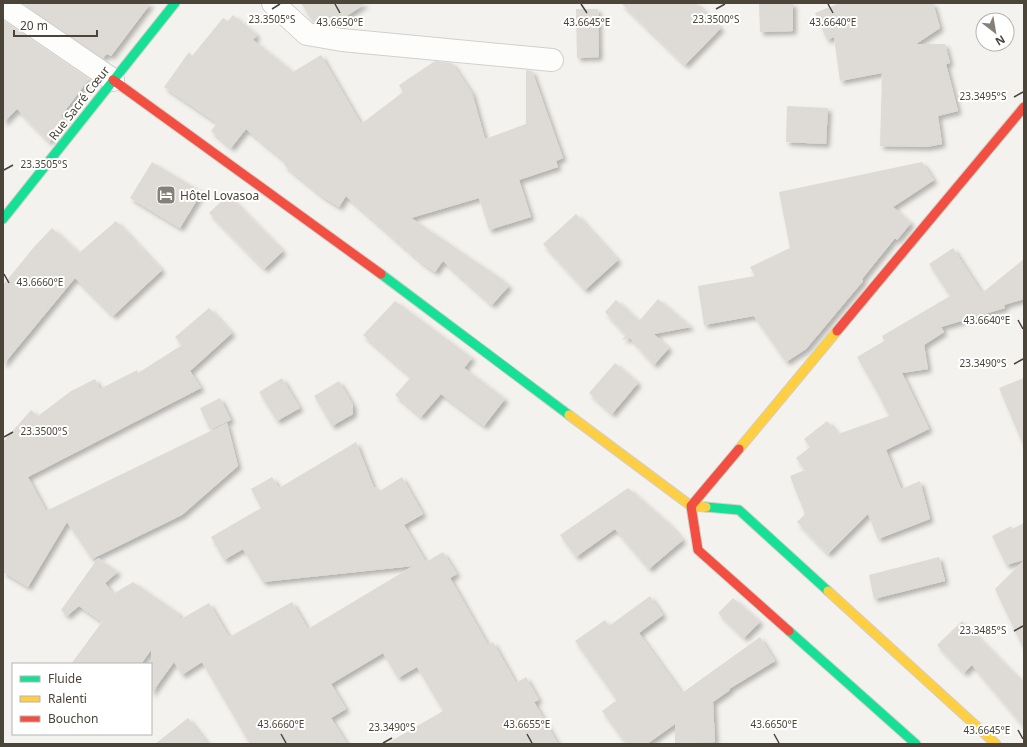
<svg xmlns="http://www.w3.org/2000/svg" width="1027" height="747" viewBox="0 0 1027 747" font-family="'Noto Sans',sans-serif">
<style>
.building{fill:#dedbd6;filter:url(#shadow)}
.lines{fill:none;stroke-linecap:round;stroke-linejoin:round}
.street-casing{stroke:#d2d0cb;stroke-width:24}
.fast-casing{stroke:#d3cfc5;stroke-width:11}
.slow-casing{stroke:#d3cfc5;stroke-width:11}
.jam-casing{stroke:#d3cfc5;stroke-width:11}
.street{stroke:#fdfdfc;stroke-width:22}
.fast{stroke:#16e098;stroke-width:9}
.slow{stroke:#ffcf43;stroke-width:9}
.jam{stroke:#f24e42;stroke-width:9}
.ticks{fill:none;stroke:#4b4439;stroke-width:1.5}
.labels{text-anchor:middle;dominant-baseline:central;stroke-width:4;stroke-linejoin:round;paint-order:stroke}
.street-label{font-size:12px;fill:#4b4439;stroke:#fff}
.poi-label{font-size:12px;fill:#4b4439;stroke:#fff;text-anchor:start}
.ticks-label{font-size:10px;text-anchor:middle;fill:#4b4439;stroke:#fff;stroke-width:4;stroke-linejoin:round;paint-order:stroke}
</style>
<defs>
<filter id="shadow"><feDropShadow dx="3.5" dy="3.5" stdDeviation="2" flood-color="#0004"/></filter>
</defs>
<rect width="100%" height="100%" fill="#f4f2ee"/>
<path class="building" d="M22,3H151L111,56L107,54L103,58Z
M301,3H366L332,26L313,22Z
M621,3H696L721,28L685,65Z
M759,3H793V31L760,32Z
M840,3H933L940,28L916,44H945L950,63L946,64L958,111L938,116L942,144L927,147L880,146L882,73L840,81L834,37L827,40L815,13Z
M576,9H598L599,57L577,58Z
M233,15L257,35L253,40L293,72L321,55L361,124L403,92L399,85L435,61L452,63L472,93L485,139L526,124V70L532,71L563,158L556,161L558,167L519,180L531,217L489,230L479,198L411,218L497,276L509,286L492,305L443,261L435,272L422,263L346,196L339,207L322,196L284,165L286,162L246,129L231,148L211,131L217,123L164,87L189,52L192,56L223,18L228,21Z
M3,20L89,79L61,116L66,120L49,142L17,109L3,123Z
M787,106L828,108L826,144L786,142Z
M152,162L202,192L180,228L130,198Z
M922,162L934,180L893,207L911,223L897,240L895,238L862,279L863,281L806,349L786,362L754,316L704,325L698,286L755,276L750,267L790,248L779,192Z
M228,195L283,251L264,269L209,213Z
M576,214L618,260L585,290L543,244Z
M116,221L162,270L113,316L75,278L3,365V285L34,247L52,228L79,253Z
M953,248L982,293L1024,259V299L1004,305L1005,308L941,327L944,332L924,345L928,369L902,373L929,429L886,450L901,489L920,481L930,519L878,539L868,514L828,554L797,522L805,514L790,476L805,470L796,458L810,447L804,439L827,421L838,434L889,416L877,392L857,357L884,341L882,336L950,296L929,264Z
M658,299L691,327L654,334L669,348L654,365L630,338L622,340L626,335L605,312L616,300L639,321Z
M395,301L472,358L464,368L505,399L484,426L441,394L421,417L395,395L411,377L363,335Z
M209,308L232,333L190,371L201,388L28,477L46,511L227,423L238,466L182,515L92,559L67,522L28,587L3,572V442L31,410L38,416L71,391L95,379L100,389L137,370L138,373L182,345L175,337Z
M615,363L638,383L612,414L589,393Z
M282,378L300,408L277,421L259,392Z
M1024,378V447L999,388Z
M339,381L353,405V414L332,426L314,396Z
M220,398L231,420L210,430L200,408Z
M356,442L374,488L377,487L378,492L402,477L423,514L404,525L426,562L443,552L457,574L450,578L488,645L493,642L516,683L526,677L539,700L534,702L558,744H386L443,711L417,667L398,678L383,653L331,684L346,709L331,718L347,744H250L202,662L182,675L174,662L151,694V650L141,664H71L102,622L79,606L67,616L61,610L98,558L118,572L105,583L113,594L133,582L178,613L181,619L209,603L229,637L292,602L308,629L413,566L263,582L243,549L224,560L211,537L261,508L251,489L272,477L279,488Z
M628,488L668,523L683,540L649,569L615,529L576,557L560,535Z
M1024,523V560L1006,565L992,536L1011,526L1012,529Z
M939,557L945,581L874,599L869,575Z
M1024,560V650L995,589Z
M650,596L663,615L639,633L682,693L760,637L775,661L729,689L730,690L713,702L715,742L675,744V724L647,744H626L602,711L617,700L575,641L605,620L609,626Z
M733,598L760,622L744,638L718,613Z
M962,621L1024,684V727L972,665L964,673L937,645Z
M188,718L208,744H155Z"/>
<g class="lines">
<defs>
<path id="street" d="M273,3L307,34L342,40L552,60
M3,5L113,80"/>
<path id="fast" d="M3,219L175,3
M381,274L569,415
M706,507L739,510L828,591
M789,631L916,744"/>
<path id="slow" d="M569,415L691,506L706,507
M739,449L837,331
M828,591L996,744"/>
<path id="jam" d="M113,80L381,274
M837,331L1024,107
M739,449L691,506L698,550L789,631"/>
</defs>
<use href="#street" class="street-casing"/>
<use href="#fast" class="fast-casing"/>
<use href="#slow" class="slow-casing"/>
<use href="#jam" class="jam-casing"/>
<use href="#street" class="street"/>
<use href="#fast" class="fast"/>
<use href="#slow" class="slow"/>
<use href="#jam" class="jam"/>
</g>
<path class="ticks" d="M335,4L340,13M581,4L587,13M828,4L833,13M272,9L280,4M716,9L725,4M1014,97L1023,92M4,170L13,165M4,274L9,283M1018,320L1023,329M1014,364L1023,359M4,437L13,432M1014,631L1023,626M1018,730L1023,739M281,734L286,743M527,734L532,743M774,734L779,743M383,743L392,738"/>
<defs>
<symbol id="hotel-square" viewBox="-11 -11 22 22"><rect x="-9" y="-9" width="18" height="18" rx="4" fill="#868178" stroke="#fff"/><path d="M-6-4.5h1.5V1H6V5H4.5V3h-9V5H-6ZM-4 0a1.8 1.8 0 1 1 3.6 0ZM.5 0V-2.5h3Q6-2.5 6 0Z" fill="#fff"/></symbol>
</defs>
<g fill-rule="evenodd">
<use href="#hotel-square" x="155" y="184" width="22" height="22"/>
</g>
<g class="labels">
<g class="street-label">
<text transform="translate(79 103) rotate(-52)">Rue Sacré Cœur</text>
</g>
<g class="poi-label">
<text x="180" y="195">Hôtel Lovasoa</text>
</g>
</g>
<g class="ticks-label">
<text x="272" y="23">23.3505°S</text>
<text x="716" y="23">23.3500°S</text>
<text x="340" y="26">43.6650°E</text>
<text x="587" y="26">43.6645°E</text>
<text x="833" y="26">43.6640°E</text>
<text x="983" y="100">23.3495°S</text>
<text x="44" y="168">23.3505°S</text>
<text x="40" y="286">43.6660°E</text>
<text x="987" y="324">43.6640°E</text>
<text x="983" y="367">23.3490°S</text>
<text x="44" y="435">23.3500°S</text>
<text x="983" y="634">23.3485°S</text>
<text x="281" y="728">43.6660°E</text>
<text x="527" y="728">43.6655°E</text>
<text x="774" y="728">43.6650°E</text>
<text x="392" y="731">23.3490°S</text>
<text x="987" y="734">43.6645°E</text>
</g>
<rect width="1027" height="747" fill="none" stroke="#4b4439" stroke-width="8"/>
<rect x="12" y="663" width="140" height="72" fill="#ffffff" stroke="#b7b4b0"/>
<rect x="20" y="676" width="20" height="6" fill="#16e098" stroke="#b7b4b0"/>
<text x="48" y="683" font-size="12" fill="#4b4439">Fluide</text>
<rect x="20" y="696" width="20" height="6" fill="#ffcf43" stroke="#b7b4b0"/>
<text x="48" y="703" font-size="12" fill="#4b4439">Ralenti</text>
<rect x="20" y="716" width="20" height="6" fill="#f24e42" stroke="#b7b4b0"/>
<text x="48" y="723" font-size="12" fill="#4b4439">Bouchon</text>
<g transform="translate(995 32) rotate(149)"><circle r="19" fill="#ffffff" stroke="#b7b4b0"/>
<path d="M0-3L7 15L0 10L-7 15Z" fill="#868178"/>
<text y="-6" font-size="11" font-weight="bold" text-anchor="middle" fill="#4b4439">N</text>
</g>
<path d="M14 30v6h83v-6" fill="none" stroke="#4b4439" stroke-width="2"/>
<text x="20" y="30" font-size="12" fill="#4b4439" stroke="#ffffff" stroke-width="3" paint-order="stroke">20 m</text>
</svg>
